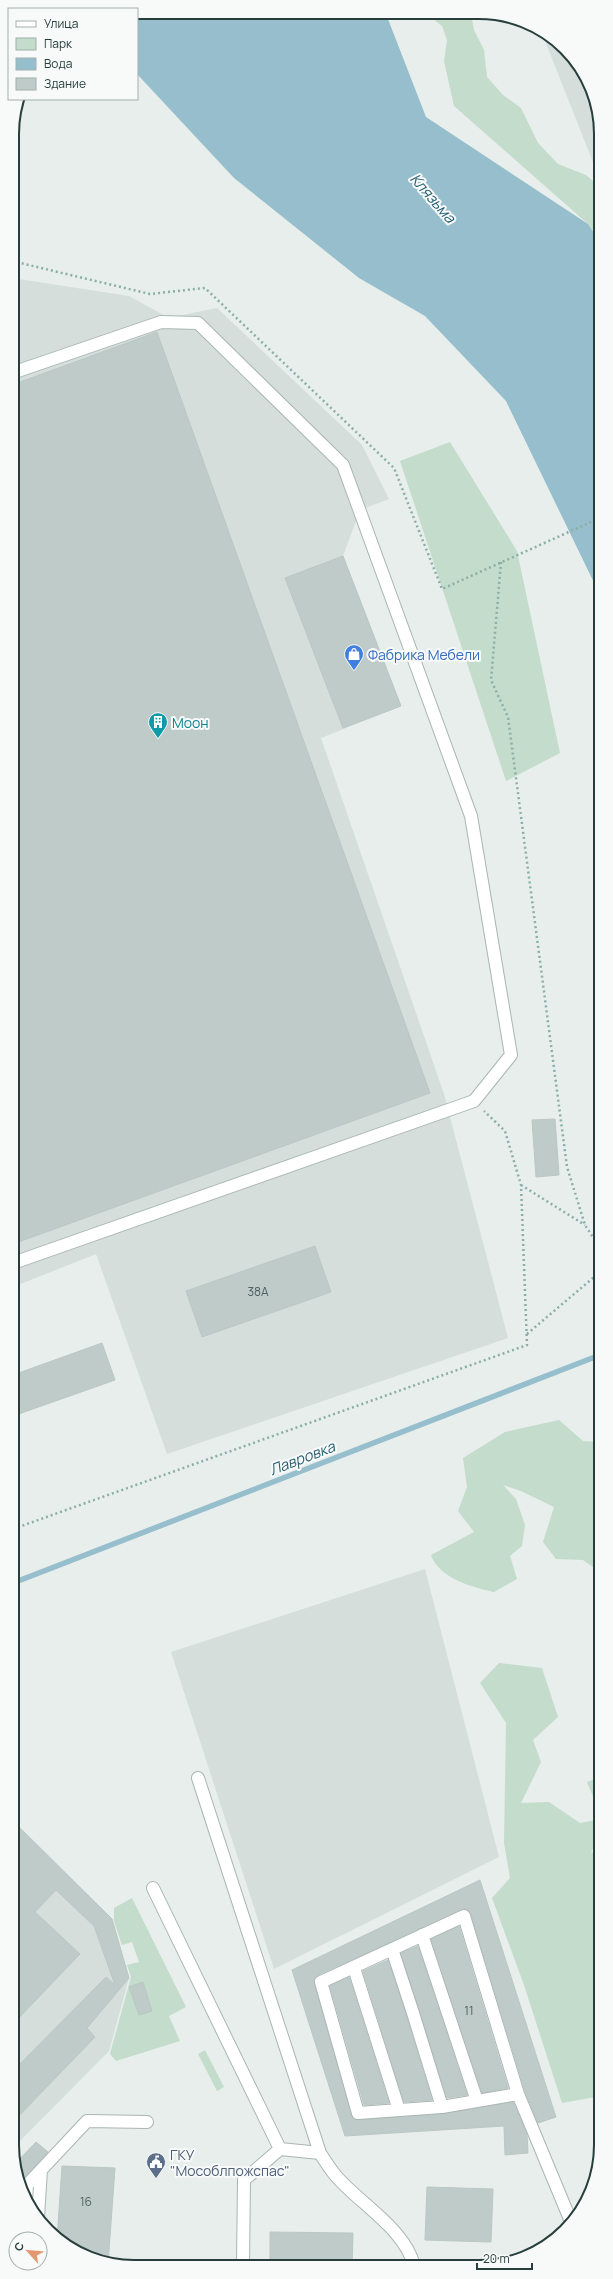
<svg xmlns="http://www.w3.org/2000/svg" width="613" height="2279" viewBox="0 0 613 2279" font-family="Manrope,sans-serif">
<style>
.built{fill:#d5dedb}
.green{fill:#c3dccc}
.water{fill:#96becc}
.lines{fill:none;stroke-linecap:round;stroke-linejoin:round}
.stream{stroke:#96becc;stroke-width:5.5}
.building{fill:#bfcbc8;stroke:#bac7c3}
.minor-casing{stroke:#aab6b3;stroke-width:14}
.path{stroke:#8baea6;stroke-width:2.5;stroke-dasharray:2 3;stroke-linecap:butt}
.minor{stroke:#fff;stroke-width:12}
.labels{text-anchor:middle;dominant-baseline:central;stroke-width:4;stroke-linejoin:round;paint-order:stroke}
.number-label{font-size:12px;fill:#4d615e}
.shop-label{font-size:14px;fill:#366cbe;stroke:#f7faf9;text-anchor:start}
.culture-label{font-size:14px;fill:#0d838f;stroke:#f7faf9;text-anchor:start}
.service-label{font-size:14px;fill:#4e5e75;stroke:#f7faf9;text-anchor:start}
.water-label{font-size:15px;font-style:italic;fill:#286074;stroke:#f7faf9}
.rim{fill:none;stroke:#273e3b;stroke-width:2}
</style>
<rect width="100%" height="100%" fill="#e7eeec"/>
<path class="built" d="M540,28L565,48L588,80L600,118V180Z
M12,278L129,296L169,318L217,308L362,445L389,499L360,510L343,556L401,706L321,738L444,1094L508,1338L167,1454L96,1254L13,1287Z
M425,1569L499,1857L274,1969L171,1652Z
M13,1821L112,1919L129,1978L109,2051L13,2148Z"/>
<path class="green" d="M427,14H471L474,30L484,50L487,77L503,95L521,108L538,143L558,164L586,175L600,187V242L588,224L454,106L444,61L447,40L442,26Z
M450,442L517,551L560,753L506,781L400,461Z
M559,1420L583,1441L600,1442L601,1573L583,1560L556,1559L543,1542L554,1507L521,1491L503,1485L516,1499L525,1525L522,1546L510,1556L517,1579L494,1592C471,1587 439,1578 431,1555L474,1532L458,1511L467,1487L463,1458L505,1432Z
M499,1663L542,1668L558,1717L533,1740L541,1762L521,1803L549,1802L580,1823L601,1819V1836L591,1852L601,1855V2096L562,2103L524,1985L492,1898L510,1878L504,1843L506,1723L480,1683Z
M601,1777V1816L587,1782Z
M132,1898L186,2007L169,2016L180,2041L116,2061L110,2054L131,1977L127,1965L139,1962L132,1942L122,1945L114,1921V1908Z
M205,2050L224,2087L217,2091L198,2054Z"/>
<path class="water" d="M137,12L386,14L426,117L588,224L600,242V595L506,401L425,316L359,278L234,178L137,74Z"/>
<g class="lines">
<path class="stream" d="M13,1583L600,1355"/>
</g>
<path class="building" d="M157,332L430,1093L13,1244L12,385Z
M343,556L401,706L343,728L285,578Z
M555,1119L559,1175L536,1177L532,1120Z
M315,1246L331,1292L202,1337L186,1291Z
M102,1343L115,1380L13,1416V1375Z
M13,1821L112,1919L129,1978L87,2028L95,2037L13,2122V2071L106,1977L115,1985L94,1926L56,1890L35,1912L80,1954L13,2024Z
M480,1880L556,2117L538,2123L525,2091L471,1914L465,1909L318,1975L315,1978L314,1984L353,2118L359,2120L443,2114L513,2102L527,2134L528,2153L505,2155L504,2126L345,2136L292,1970Z
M459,1926L508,2088L482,2093L431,1939Z
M418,1946L467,2095L447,2098L401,1953Z
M388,1960L406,2015L432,2100L404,2102L363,1971Z
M349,1977L389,2103L364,2105L330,1986Z
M143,1982L152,2011L139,2015L129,1987Z
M36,2142L48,2152L24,2178L16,2171L14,2165Z
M62,2166L115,2168L108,2264L73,2251L57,2239Z
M427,2187L493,2189L491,2242L425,2240Z
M270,2232L353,2233L352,2265H270Z"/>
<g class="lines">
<defs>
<path id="minor" d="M12,373L161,322L198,323L343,465L471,816L511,1055L474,1101L13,1263
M198,1778L320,2153
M153,1888L280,2149
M422,1935L477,2101
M392,1949L413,2013L442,2107
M354,1968L399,2110
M518,2094L464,1916L321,1982L358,2113L442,2107L518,2094L572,2224
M280,2149L320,2153C325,2161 330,2169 336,2176C359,2203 406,2230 414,2266
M26,2200L27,2185L87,2121L147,2122
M38,2217L41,2170
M243,2265L244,2180L280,2149"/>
</defs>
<use href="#minor" class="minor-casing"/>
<path class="path" d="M12,261L150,294L205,288L394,468L442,589L600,518
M501,562L491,680L508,717L567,1167L585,1225L600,1248
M521,1185L585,1225
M527,1334L600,1272
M13,1529L527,1345L521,1185L505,1131L484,1111"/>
<use href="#minor" class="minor"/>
</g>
<defs>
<symbol id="shop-pin" viewBox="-11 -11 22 30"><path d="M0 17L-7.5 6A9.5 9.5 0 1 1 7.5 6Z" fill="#3f7fe0" stroke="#f7faf9"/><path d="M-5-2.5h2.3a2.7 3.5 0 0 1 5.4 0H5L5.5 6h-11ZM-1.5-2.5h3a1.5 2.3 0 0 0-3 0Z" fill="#fff"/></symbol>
<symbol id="building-pin" viewBox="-11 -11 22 30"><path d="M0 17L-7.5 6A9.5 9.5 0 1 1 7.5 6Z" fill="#0f9aa8" stroke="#f7faf9"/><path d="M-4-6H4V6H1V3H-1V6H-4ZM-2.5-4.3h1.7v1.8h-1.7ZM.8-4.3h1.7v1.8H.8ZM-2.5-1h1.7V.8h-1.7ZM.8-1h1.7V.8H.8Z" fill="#fff"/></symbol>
<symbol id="civic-pin" viewBox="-11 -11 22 30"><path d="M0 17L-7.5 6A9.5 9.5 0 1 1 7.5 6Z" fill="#5c6f8a" stroke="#f7faf9"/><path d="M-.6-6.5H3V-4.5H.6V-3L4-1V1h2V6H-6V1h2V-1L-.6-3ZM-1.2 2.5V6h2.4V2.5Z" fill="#fff"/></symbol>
</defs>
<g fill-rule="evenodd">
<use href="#shop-pin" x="343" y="643" width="22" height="30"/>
<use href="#building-pin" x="147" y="711" width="22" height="30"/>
<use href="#civic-pin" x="145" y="2151" width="22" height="30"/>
</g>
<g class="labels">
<g class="number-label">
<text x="258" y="1291">38А</text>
<text x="469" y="2010">11</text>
<text x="86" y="2201">16</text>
</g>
<g class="shop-label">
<text x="368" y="654">Фабрика Мебели</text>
</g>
<g class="culture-label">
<text x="172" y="722">Моон</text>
</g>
<g class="service-label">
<text x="170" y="2154">ГКУ<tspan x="170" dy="16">"Мособлпожспас"</tspan></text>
</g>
<g class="water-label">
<text transform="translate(433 198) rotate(49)">Клязьма</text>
<text transform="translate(302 1458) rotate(-21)">Лавровка</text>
</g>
</g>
<path d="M0 0H613V2279H0ZM134 19H479A115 115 0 0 1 594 134V2145A115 115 0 0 1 479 2260H134A115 115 0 0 1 19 2145V134A115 115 0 0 1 134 19Z" fill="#f7faf9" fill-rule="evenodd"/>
<path class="rim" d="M134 19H479A115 115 0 0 1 594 134V2145A115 115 0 0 1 479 2260H134A115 115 0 0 1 19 2145V134A115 115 0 0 1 134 19Z"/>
<rect x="8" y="8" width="130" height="92" fill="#f7faf9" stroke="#a4afad"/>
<rect x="16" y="21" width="20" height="6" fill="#ffffff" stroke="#a4afad"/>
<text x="44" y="28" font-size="12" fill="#273e3b">Улица</text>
<rect x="16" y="38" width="20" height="12" fill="#c3dccc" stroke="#a4afad"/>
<text x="44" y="48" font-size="12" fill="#273e3b">Парк</text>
<rect x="16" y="58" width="20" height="12" fill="#96becc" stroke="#a4afad"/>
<text x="44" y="68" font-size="12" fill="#273e3b">Вода</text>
<rect x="16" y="78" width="20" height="12" fill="#bfcbc8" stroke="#a4afad"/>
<text x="44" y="88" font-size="12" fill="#273e3b">Здание</text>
<g transform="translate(28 2251) rotate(297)"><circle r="19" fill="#f7faf9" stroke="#a4afad"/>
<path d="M0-3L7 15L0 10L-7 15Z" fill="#e39870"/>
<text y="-6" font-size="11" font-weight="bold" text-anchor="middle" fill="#273e3b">С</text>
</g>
<path d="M477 2263v6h55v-6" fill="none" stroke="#273e3b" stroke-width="2"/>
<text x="483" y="2263" font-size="12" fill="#273e3b" stroke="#f7faf9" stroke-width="3" paint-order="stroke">20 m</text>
</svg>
